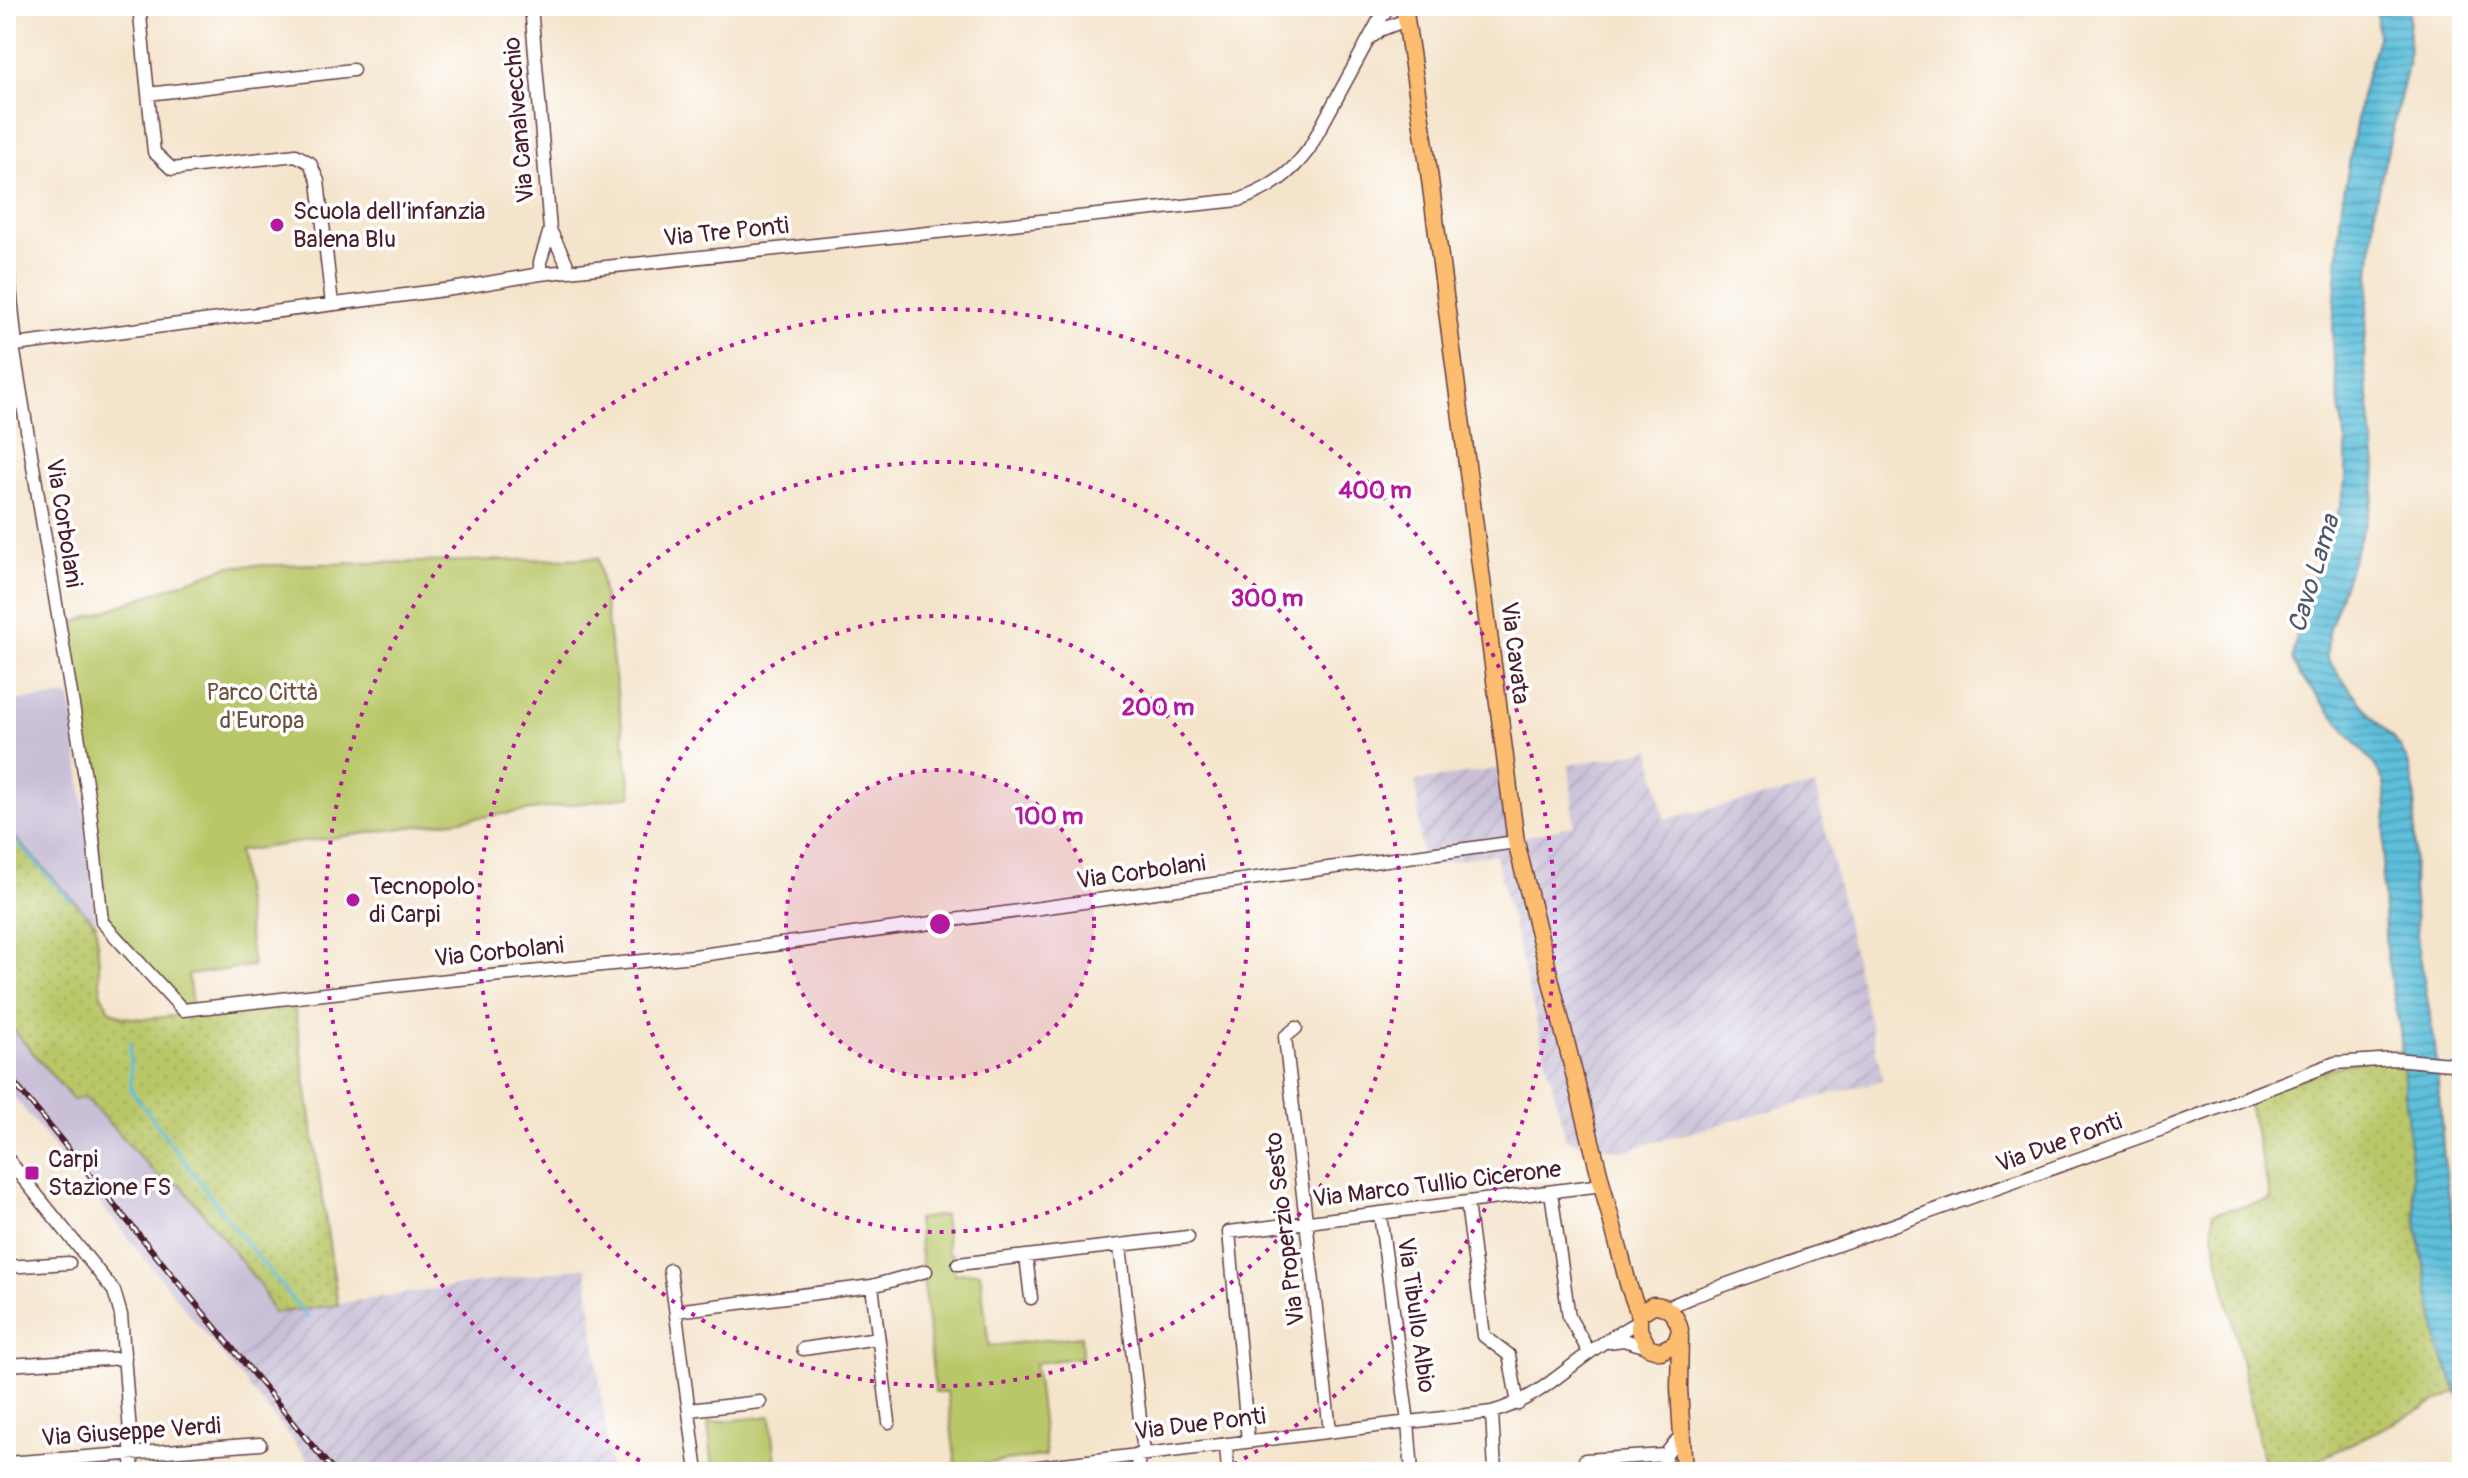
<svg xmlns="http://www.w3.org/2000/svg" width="2468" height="1478" viewBox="0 0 2468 1478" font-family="Pangolin,sans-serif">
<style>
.industrial{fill:url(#industrial-furrows)}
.railway{fill:#c9bfd7}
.grass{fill:url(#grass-dots);stroke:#82734a;stroke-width:2}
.park{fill:#bac769;stroke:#82734a;stroke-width:2}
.water{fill:url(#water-rules);stroke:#546f83;stroke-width:2}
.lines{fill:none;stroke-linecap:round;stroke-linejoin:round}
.stream{stroke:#5dbfdb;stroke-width:3}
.minor-casing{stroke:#643d43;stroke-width:15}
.major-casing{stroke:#643d43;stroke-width:19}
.minor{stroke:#fff;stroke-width:12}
.major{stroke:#fcbd6f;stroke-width:16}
.rail-casing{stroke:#4a1f2b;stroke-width:6}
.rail{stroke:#fff;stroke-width:3;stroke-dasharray:9;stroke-linecap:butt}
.ring{fill:none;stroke:#b5179e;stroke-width:4;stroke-dasharray:4 8}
.poi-dot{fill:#b5179e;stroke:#fff;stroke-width:3}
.labels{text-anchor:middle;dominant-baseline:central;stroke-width:7;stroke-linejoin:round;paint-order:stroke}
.street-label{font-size:24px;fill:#4a1f2b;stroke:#fff}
.poi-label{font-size:24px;fill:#4a1f2b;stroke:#fff;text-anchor:start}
.park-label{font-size:24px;fill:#6c513e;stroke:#fff}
.water-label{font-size:26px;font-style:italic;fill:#515769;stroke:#fff}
.centre{fill:#b5179e;stroke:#fff;stroke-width:4}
.ring-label{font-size:24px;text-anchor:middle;font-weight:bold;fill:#b5179e;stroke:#fff;stroke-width:7;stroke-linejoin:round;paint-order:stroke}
</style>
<defs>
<pattern id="industrial-furrows" width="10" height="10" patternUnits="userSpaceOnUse" patternTransform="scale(2)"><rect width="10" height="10" fill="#c9bfd7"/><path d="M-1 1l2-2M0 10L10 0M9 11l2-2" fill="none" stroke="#aea4b9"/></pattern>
<pattern id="grass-dots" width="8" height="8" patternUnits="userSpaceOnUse" patternTransform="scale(2)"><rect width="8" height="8" fill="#bac769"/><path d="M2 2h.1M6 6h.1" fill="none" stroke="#a1aa5b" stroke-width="1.8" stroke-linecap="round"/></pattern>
<pattern id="water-rules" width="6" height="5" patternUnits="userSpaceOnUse" patternTransform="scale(2)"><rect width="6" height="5" fill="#5dbfdb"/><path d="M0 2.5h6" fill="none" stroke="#4f9bb2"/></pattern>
</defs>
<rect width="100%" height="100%" fill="#fff"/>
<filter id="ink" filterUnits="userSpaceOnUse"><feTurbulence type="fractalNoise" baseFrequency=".0125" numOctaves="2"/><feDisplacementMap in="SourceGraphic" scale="16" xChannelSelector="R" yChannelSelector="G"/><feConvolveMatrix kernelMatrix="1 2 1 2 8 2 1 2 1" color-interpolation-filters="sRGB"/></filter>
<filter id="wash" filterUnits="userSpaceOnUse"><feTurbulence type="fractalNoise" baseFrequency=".006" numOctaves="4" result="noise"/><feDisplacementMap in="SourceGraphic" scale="32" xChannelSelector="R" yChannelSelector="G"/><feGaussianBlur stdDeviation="1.8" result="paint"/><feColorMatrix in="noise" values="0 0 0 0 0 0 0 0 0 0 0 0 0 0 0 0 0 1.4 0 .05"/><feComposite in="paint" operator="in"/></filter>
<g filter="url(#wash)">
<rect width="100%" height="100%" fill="#f4e4cb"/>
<path class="industrial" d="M1651,750L1664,819L1815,786L1883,1080L1622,1151L1566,1140L1495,854L1422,866L1416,781L1504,768L1515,839L1574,825L1569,765Z
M586,1267L611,1472H319L224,1357L273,1313Z"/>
<path class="railway" d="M70,696L91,865L101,994L110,1010L123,1017L145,1019L293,998L338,1305L273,1313L224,1357L6,1087V701Z"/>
<path class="grass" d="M6,828L96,924L101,994L110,1010L123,1017L145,1019L294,1002L338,1305L273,1313L260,1285L180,1184L166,1185L85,1097L73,1100L6,1021Z
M2402,1051L2416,1220L2439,1347L2457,1392L2293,1472H2266L2213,1234V1213L2271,1200L2247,1097L2345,1064Z"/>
<path class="park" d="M598,558L632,796L238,851L253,966L188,975L192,1005L182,1006L107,922L70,624L229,566Z
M944,1215L948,1254H952L954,1274L980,1272L989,1346L1081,1336L1082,1357L1035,1363L1046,1456L956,1467L947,1392H935L917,1219Z
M771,1416L777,1472H713L708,1423Z"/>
<path class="water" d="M2376,6H2410L2408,65L2376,199L2366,327L2364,362L2376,466L2374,497L2328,632L2327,659L2372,717L2399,745L2408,762L2415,794L2413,889L2418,944L2435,1045L2444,1159L2462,1288V1403L2439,1347L2416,1220L2400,1030L2386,952L2382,873L2387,809L2384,782L2374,764L2300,676L2293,659L2298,626L2324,544L2339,510L2346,482V441L2340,413L2332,343L2341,209L2361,96L2378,37Z"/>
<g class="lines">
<path class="stream" d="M6,830L71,901
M130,1042L131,1090L239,1234L308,1318"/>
</g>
</g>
<g filter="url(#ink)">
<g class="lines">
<defs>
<path id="minor" d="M139,6L154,152L172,169L296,155L310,163L318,181L332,304
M531,6L550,230L540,262V274
M1373,36L1380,30L1406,20
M148,94L353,70
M550,230L566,262L567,271
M6,249L16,345
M8,346L452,289L540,274L1239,200C1269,189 1290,175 1309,149L1378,22L1389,6
M13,346L89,801L102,922L183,1010L439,981L694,956L1516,842
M1296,1028L1285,1037L1330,1431
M6,1157L114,1291L121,1315L133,1472
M1551,1192L1569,1317L1589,1352
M1467,1203L1484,1336L1509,1355L1518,1404
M1380,1214L1408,1422L1412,1472
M1120,1246L1144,1453
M1026,1256L1031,1298
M958,1264L1188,1237
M6,1267L69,1263
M670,1270L697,1472
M872,1286L889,1422
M1666,1308L1694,1296L2168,1127L2335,1063L2394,1059L2462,1065
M676,1311L872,1286L926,1271
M1609,1342L1623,1340L1648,1347
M803,1349L878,1338
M6,1365L125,1358
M689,1410L760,1402
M1492,1412L1495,1472
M1248,1441L1229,1232L1602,1185
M1226,1444L1228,1472
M1137,1454L1139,1472
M6,1463L260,1444
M998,1472L1492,1412C1536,1399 1553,1379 1589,1353C1604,1341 1621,1332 1637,1322
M1586,1472L1585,1460L1665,1455
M1666,1472L1665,1455L1683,1433"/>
<path id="major" d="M1404,6L1429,172L1516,842L1602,1185L1629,1287L1639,1314
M1653,1305C1669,1305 1677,1316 1680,1330L1676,1343L1661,1351L1648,1347L1639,1330V1314Z
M1680,1336L1679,1388L1684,1472"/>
</defs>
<use href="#minor" class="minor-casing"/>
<use href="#major" class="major-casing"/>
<use href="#minor" class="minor"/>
<use href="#major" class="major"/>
<defs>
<path id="rail" d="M6,1073L334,1472"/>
</defs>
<use href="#rail" class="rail-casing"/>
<use href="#rail" class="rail"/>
</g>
</g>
<circle cx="940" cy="924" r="154" fill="#b5179e" fill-opacity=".12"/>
<g class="ring">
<circle cx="940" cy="924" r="154"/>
<circle cx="940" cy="924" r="308"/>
<circle cx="940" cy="924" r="462"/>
<path d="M661 1472A615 615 0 1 1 1219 1472"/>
</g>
<g class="poi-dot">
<circle cx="277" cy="225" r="8"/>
<circle cx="353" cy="900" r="8"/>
<rect x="24" y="1165" width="16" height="16" rx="4"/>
</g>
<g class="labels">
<g class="street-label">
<text transform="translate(519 120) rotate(-95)">Via Canalvecchio</text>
<text transform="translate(726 232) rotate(-6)">Via Tre Ponti</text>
<text transform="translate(64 523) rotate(81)">Via Corbolani</text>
<text transform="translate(1515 653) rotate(83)">Via Cavata</text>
<text transform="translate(1141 872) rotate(-8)">Via Corbolani</text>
<text transform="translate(499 952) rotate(-6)">Via Corbolani</text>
<text transform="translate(2059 1143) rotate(-20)">Via Due Ponti</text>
<text transform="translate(1437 1184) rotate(-7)">Via Marco Tullio Cicerone</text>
<text transform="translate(1285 1229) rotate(-97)">Via Properzio Sesto</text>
<text transform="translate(1416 1315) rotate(82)">Via Tibullo Albio</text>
<text transform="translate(1200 1424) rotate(-7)">Via Due Ponti</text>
<text transform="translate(131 1432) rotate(-4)">Via Giuseppe Verdi</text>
</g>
<g class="poi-label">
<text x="293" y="211">Scuola dell’infanzia<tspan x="293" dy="28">Balena Blu</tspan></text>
<text x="369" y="886">Tecnopolo<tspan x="369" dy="28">di Carpi</tspan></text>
<text x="48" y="1159">Carpi<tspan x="48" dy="28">Stazione FS</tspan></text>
</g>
<g class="park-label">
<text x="262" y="692">Parco Città<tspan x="262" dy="28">d'Europa</tspan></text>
</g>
<g class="water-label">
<text transform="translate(2314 574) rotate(-73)">Cavo Lama</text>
</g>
</g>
<circle cx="940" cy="924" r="12" class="centre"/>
<g class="ring-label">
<text x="1375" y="498">400 m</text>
<text x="1267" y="606">300 m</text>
<text x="1158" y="715">200 m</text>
<text x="1049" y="824">100 m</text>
</g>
<rect width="2468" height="1478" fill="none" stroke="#fff" stroke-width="32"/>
</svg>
